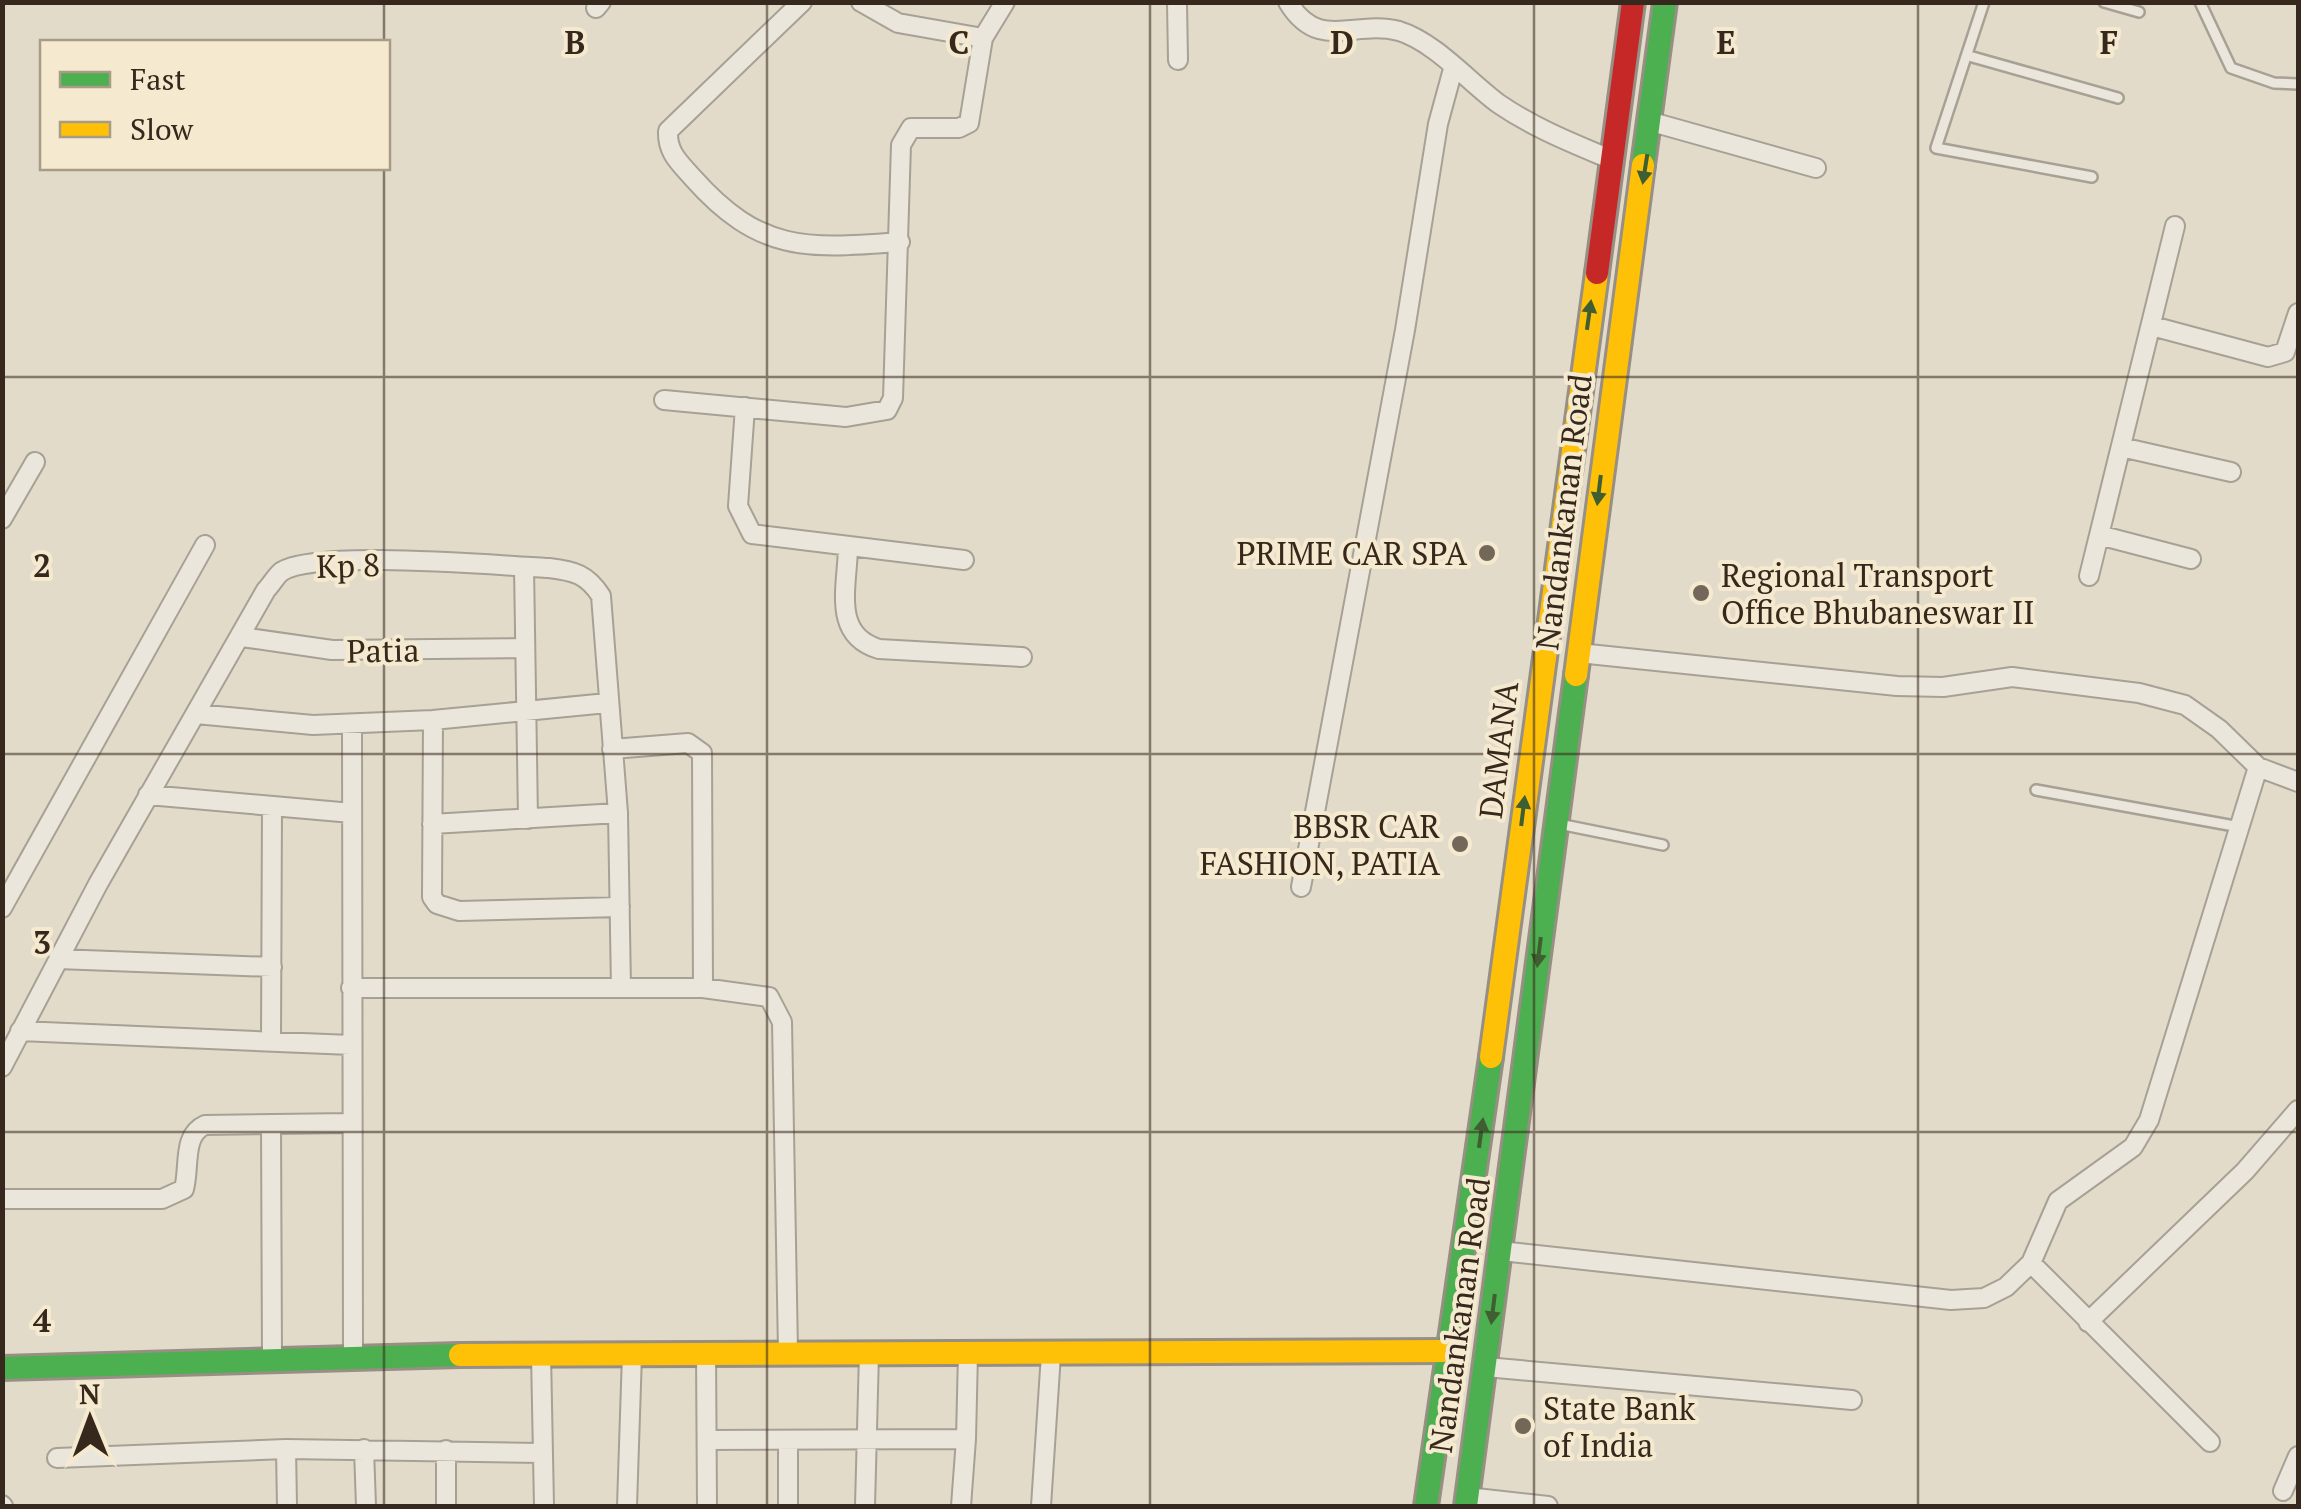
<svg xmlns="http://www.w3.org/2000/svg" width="2301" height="1509" viewBox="0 0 2301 1509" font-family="'PT Serif',serif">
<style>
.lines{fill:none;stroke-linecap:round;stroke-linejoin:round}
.lane-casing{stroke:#a7a094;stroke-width:14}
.street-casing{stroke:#a7a094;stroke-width:22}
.fast-casing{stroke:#978f84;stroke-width:28}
.slow-casing{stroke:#978f84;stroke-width:28}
.jam-casing{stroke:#978f84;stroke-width:28}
.lane{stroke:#eae6dc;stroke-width:9}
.street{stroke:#eae6dc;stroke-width:18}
.fast{stroke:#4caf50;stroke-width:22}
.slow{stroke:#ffc107;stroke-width:22}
.jam{stroke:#c62828;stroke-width:22}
.oneway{fill:#3f5e31}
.grid{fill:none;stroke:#36281c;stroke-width:2.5;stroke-opacity:0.55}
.poi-dot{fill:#726759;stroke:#f5eacf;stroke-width:4}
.labels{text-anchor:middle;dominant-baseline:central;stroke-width:8;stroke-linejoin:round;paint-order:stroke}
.street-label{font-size:32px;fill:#36281c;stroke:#f5eacf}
.poi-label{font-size:32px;fill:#36281c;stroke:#f5eacf;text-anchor:end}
.grid-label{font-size:32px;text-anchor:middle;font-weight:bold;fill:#36281c;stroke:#f5eacf;stroke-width:8;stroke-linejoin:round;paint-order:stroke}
</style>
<rect width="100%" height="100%" fill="#e2dbca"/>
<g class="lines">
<defs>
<path id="lane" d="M1984,2L1936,148L2092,177
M2104,2L2139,12
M2200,2L2231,68L2274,83L2298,84
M1969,56L2118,98
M2036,790L2240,827
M1564,825L1663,845"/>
<path id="street" d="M802,2L668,131C667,153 680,163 693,178C760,253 806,249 900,242
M861,2L898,23L983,38
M1177,2L1178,60
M1288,2C1319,53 1354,19 1399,31C1435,42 1469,82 1499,104C1534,128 1572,143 1610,159
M596,8L601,2
M1652,122L1816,168
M2152,326L2268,357L2285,352L2298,313
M664,400L846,417L887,410L893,398L901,145L911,128H959L969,123L983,38L1005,2
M745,407L738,506L752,534L964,560
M2121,447L2231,472
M2,519L35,462
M2099,535L2191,559
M848,548C847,588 832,635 879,649L1022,657
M524,567L528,819
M2089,576L2175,226
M242,637L332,650L525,648
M1579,653L1897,686L1943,687L2012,677L2139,693L2185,705L2219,729L2258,767L2298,782
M196,714L313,725L433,720L607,703
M433,720L432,897L437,904L459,911L620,907
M352,724L353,1355
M612,749L688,743L702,753L703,988
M148,795L352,813
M432,824L618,813
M1301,887L1405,330L1438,124L1453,69
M2,908L205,545
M58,959L272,967
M351,988H703L769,997L782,1022L788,1352
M20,1031L351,1045
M271,1040L272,806
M2,1067L98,884L266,590C271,585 276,576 281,572C314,549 501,566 549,568C574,571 587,574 601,596L618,813L621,988
M271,1124L272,1357
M2,1199H162L184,1189C190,1167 182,1135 205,1125L352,1123
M1501,1251L1951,1300L1984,1298L2006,1287L2031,1263L2058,1201L2133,1147L2149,1120L2258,767
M2031,1263L2210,1442
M2088,1322L2245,1171L2298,1110
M706,1352L707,1506
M541,1354L544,1506
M1486,1367L1852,1400
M707,1440L966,1439L968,1353
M788,1440V1506
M286,1449L287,1506
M364,1449L366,1506
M446,1450V1506
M57,1458L286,1449L542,1453
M2283,1491L2298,1456
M1467,1497L1548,1506
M2,1505L3,1506
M627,1506L632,1354
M865,1506L869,1353
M961,1506L966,1439
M1041,1506L1051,1354"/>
<path id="fast" d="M1643,165L1665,2
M2,1368L460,1355
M1426,1506L1491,1057
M1466,1506L1576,675"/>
<path id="slow" d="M1576,675L1643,165
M1491,1057L1597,273
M460,1355L1447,1351"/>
<path id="jam" d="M1597,273L1633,2"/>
</defs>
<use href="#lane" class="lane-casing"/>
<use href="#street" class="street-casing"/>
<use href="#fast" class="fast-casing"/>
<use href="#slow" class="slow-casing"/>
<use href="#jam" class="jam-casing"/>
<use href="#lane" class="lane"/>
<use href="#street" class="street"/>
<use href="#fast" class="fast"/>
<use href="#slow" class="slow"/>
<use href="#jam" class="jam"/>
</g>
<defs><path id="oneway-solid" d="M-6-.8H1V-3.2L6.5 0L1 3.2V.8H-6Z" transform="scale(2.5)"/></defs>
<g class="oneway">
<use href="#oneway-solid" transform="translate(1645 169) rotate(99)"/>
<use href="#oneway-solid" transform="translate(1589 315) rotate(-82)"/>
<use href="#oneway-solid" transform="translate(1599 490) rotate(97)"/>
<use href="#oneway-solid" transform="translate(1523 811) rotate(-83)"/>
<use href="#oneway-solid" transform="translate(1539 952) rotate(97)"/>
<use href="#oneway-solid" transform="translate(1481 1133) rotate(-82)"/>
<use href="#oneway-solid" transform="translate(1493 1309) rotate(97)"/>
</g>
<path class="grid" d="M384,2V42M767,2V1506M1150,2V1506M1534,2V1506M1918,2V1506M384,168V1506M2,377H2298M2,754H2298M2,1132H2298"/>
<g class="poi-dot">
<circle cx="1487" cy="553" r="10"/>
<circle cx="1701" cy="593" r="10"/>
<circle cx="1460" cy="844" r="10"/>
<circle cx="1523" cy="1426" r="10"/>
</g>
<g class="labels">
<g class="street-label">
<text transform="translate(1563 512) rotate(-83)">Nandankanan Road</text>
<text transform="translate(348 565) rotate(-2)">Kp 8</text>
<text transform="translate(383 650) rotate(-1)">Patia</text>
<text transform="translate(1498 750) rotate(-83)">DAMANA</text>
<text transform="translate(1459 1315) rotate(-82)">Nandankanan Road</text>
</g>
<g class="poi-label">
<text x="1467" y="553">PRIME CAR SPA</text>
<text x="1721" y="575" text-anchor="start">Regional Transport<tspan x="1721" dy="37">Office Bhubaneswar II</tspan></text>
<text x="1440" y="826">BBSR CAR<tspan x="1440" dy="37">FASHION, PATIA</tspan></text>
<text x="1543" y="1408" text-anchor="start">State Bank<tspan x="1543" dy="37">of India</tspan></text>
</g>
</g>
<g class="grid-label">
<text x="575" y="54">B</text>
<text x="959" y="54">C</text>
<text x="1342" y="54">D</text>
<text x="1726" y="54">E</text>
<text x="2109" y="54">F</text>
<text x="42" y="577">2</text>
<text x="42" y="954">3</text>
<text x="42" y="1332">4</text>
</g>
<rect width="2301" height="1509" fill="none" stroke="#36281c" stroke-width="10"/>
<rect x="40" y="40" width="350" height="130" fill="#f5eacf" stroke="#a99c87" stroke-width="2.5"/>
<rect x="60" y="72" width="50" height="15" fill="#4caf50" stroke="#a99c87" stroke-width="2.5"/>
<text x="130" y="90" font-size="30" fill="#36281c">Fast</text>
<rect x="60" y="122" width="50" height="15" fill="#ffc107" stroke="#a99c87" stroke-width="2.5"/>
<text x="130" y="140" font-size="30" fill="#36281c">Slow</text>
<g transform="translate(90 1419) rotate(359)" stroke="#f5eacf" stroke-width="8" paint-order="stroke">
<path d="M0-8L18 38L0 25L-18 38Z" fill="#36281c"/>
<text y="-15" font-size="28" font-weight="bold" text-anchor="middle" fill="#36281c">N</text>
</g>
</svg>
